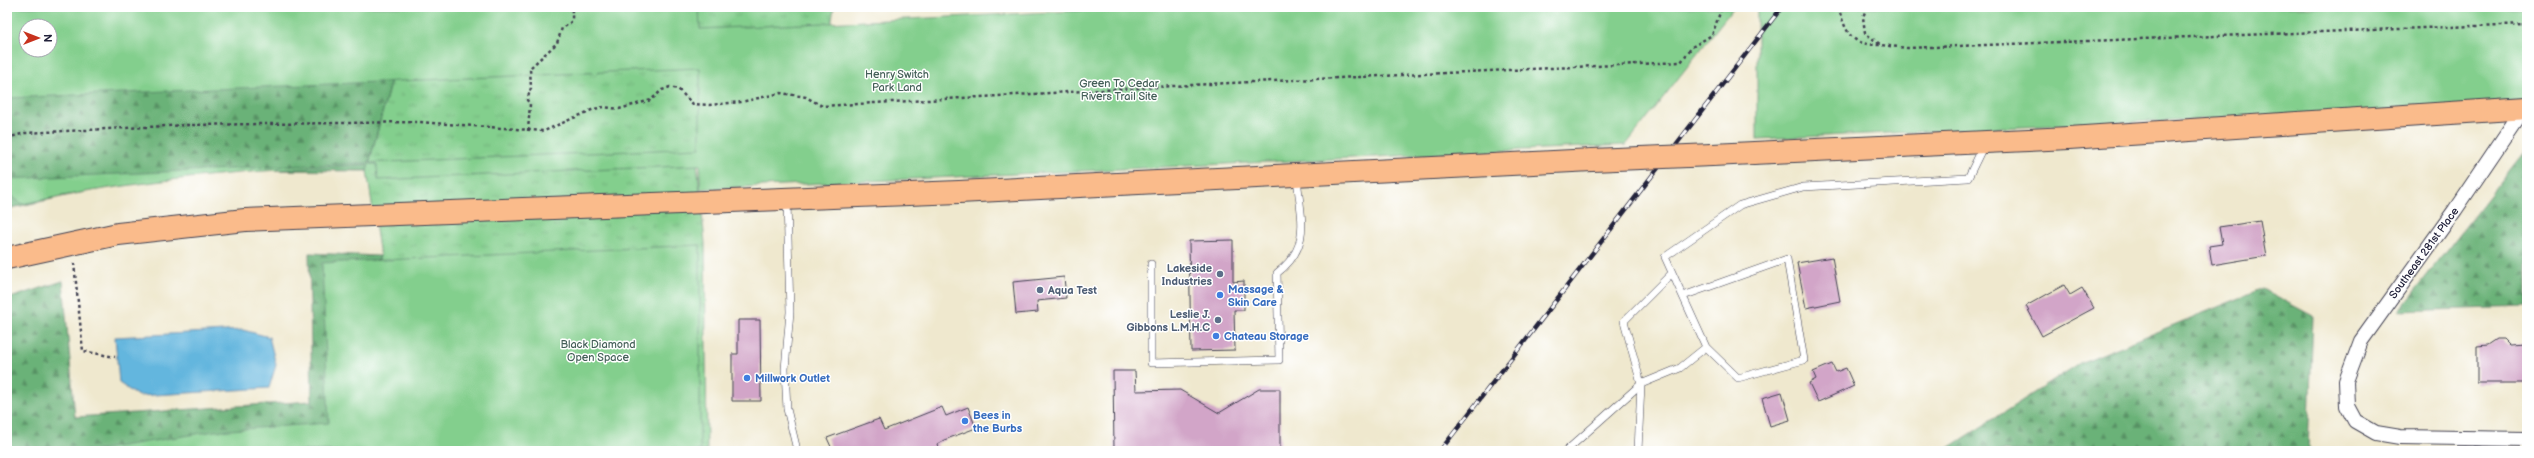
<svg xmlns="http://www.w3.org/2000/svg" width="2534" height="458" viewBox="0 0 2534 458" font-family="'Balsamiq Sans',sans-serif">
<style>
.grass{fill:url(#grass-tufts);stroke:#527864}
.forest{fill:url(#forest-firs);stroke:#466a5a;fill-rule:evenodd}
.green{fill:#83cf8d;stroke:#527864;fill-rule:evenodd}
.water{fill:#63b6de;stroke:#426c8c}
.building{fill:#d2a5c8}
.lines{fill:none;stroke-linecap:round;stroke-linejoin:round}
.lane-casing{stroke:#414051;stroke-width:8}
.street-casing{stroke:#414051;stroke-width:16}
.primary-casing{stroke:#414051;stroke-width:24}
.path{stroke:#414051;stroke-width:2.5;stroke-dasharray:3 3;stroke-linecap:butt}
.lane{stroke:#fff;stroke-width:7}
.street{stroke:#fff;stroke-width:14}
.primary{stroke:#fabb8b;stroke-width:22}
.rail-casing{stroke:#22223b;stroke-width:4.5}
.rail{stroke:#fff;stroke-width:3;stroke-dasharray:9;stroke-linecap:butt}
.primary-bridge-casing{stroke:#414051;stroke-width:24;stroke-linecap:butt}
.primary-bridge{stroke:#fabb8b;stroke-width:22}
.service-dot{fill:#5c6f8a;stroke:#fff;stroke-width:1.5}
.shop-dot{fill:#3f7fe0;stroke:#fff;stroke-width:1.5}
.labels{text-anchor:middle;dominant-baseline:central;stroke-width:3;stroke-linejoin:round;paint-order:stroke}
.park-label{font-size:11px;fill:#445f58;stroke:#fff}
.street-label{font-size:11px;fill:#22223b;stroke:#fff}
.service-label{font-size:11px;font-weight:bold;fill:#4e5e75;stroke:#fff;text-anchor:end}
.shop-label{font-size:11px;font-weight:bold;fill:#366cbe;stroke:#fff;text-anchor:start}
</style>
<defs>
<pattern id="grass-tufts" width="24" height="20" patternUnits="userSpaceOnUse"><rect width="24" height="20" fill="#83cf8d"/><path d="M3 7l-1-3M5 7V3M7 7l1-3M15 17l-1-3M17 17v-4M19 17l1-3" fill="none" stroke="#71b17b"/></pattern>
<pattern id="forest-firs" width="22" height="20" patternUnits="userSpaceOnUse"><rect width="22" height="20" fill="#6ab278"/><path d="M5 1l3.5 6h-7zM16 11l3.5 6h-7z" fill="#579064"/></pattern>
</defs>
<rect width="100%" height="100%" fill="#fff"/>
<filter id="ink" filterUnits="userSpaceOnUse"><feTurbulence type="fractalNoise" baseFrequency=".025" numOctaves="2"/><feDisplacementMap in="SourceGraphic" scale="8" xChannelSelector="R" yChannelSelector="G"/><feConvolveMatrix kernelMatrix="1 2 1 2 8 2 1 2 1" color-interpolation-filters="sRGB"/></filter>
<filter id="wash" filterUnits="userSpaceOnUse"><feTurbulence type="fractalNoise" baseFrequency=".012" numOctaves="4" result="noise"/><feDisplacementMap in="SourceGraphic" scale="16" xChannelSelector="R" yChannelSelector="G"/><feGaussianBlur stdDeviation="0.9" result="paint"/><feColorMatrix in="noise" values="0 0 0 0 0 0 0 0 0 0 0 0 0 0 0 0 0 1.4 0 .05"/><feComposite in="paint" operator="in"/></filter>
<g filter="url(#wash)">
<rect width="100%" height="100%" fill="#efe8ce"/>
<path class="grass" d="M410,7H834L811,158L697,161L705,243L707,451H327L341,363L380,256L367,171Z"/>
<path class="forest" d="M7,7H410L367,171L251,170L102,188L7,209ZM26,26H50V50H26Z
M2527,148V307L2399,311Z
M309,253L380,256L341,363L326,451H7V299L63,281L75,417L312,401Z
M2262,289L2313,316L2308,451H1944L2080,363Z"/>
<path class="green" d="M7,7H699L700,29L1156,7H1734L1626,145L700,189V165L378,180L377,164C257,170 140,179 22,204L7,192V179L700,148V68L7,98ZM26,26H50V50H26Z
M1757,7H2527V104L1757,139Z
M700,245V451H91L215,431L329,423L322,263Z"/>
<path class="water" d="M243,330L269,337L276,365L269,388L138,396L119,383L115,337Z"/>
<g id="blocks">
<path class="building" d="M2260,221L2266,256L2212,265L2209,246L2222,244L2219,227Z
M1233,240V282L1244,281V310H1234L1235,350L1191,351L1189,241Z
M1832,257L1840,301L1806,308L1797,263Z
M1064,277L1066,298L1037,301L1038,312L1016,314L1013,282Z
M2064,285L2070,295L2082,288L2094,308L2042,336L2026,306Z
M738,320H760L761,401H732V354H738Z
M2497,339H2503L2509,345L2527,344V383H2477V346L2488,345Z
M1832,364L1836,372L1846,368L1854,386L1818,402L1809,383L1816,379L1813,372Z
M1113,371H1135L1136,391L1180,390L1219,413L1259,389H1280V451H1114Z
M1782,392L1790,420L1770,426L1762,398Z
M942,407L946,416L968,407L976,428L944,440L937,444L938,447L928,451H833L827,438L879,419L884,430Z"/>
</g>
</g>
<g filter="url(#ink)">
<use href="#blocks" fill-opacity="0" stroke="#414051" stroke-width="1"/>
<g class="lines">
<defs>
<path id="lane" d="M787,201L790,312L785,369L787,409L796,446
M1151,264V363L1279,360L1277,273C1313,246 1300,216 1297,177
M1683,296L1787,259L1804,360L1738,378L1706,347
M1566,451L1641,384L1680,368L1706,347L1665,257L1740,205L1803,187L1968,178L1984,145
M1638,451L1641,384L1624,321L1672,273"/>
<path id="street" d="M2524,108L2455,210L2361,341L2346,381L2347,406L2355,421L2376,433L2400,437L2527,439"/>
<path id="primary" d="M1712,155L2069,138L2527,108
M7,258L118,234L245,220L959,192L1592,160"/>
</defs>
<use href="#lane" class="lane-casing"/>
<use href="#street" class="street-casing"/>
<use href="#primary" class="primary-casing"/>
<path class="path" d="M1838,7C1847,34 1850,45 1881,45
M1867,7L1863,17L1865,33L1881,45L1907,48L2527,24
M528,131L530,104L527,100L531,88L530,68L557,43L562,28C576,21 571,19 572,7
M7,138L25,133L187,125L419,122L544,131L594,109L604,107L619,109L651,100L662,90L670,87L678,89L693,104L709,105L741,102L781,93L806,97L822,106L1209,84L1681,62L1692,47L1712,35L1722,7
M74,263L83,351L115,357"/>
<use href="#lane" class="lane"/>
<use href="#street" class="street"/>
<use href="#primary" class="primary"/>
<defs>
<path id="rail" d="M1440,451L1782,7"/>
</defs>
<use href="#rail" class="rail-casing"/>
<use href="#rail" class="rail"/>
<defs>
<path id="primary-bridge" d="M1592,160L1712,155"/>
</defs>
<use href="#primary-bridge" class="primary-bridge-casing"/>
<use href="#primary-bridge" class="primary-bridge"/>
</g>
</g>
<g class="service-dot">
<circle cx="1220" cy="274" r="4"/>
<circle cx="1040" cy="290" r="4"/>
<circle cx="1218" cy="320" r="4"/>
</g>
<g class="shop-dot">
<circle cx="1220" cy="295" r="4"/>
<circle cx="1216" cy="336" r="4"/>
<circle cx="747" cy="378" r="4"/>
<circle cx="965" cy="421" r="4"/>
</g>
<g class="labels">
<g class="park-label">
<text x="897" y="74">Henry Switch<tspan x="897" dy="13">Park Land</tspan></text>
<text x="1119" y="83">Green To Cedar<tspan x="1119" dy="13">Rivers Trail Site</tspan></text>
<text x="598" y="344">Black Diamond<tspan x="598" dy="13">Open Space</tspan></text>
</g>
<g class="street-label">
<text transform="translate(2424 253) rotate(-54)">Southeast 281st Place</text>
</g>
<g class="service-label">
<text x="1212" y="268">Lakeside<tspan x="1212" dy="13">Industries</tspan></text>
<text x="1048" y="290" text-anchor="start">Aqua Test</text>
<text x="1210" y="314">Leslie J.<tspan x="1210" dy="13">Gibbons L.M.H.C</tspan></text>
</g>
<g class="shop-label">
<text x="1228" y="289">Massage &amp;<tspan x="1228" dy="13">Skin Care</tspan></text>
<text x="1224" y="336">Chateau Storage</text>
<text x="755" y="378">Millwork Outlet</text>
<text x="973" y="415">Bees in<tspan x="973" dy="13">the Burbs</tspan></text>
</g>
</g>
<rect width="2534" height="458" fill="none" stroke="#fff" stroke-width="24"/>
<g transform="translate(38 38) rotate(90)"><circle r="19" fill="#ffffff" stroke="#a7a7b1"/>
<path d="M0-3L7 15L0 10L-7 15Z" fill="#c8321e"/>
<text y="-6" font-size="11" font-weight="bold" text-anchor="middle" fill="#22223b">N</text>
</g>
</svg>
